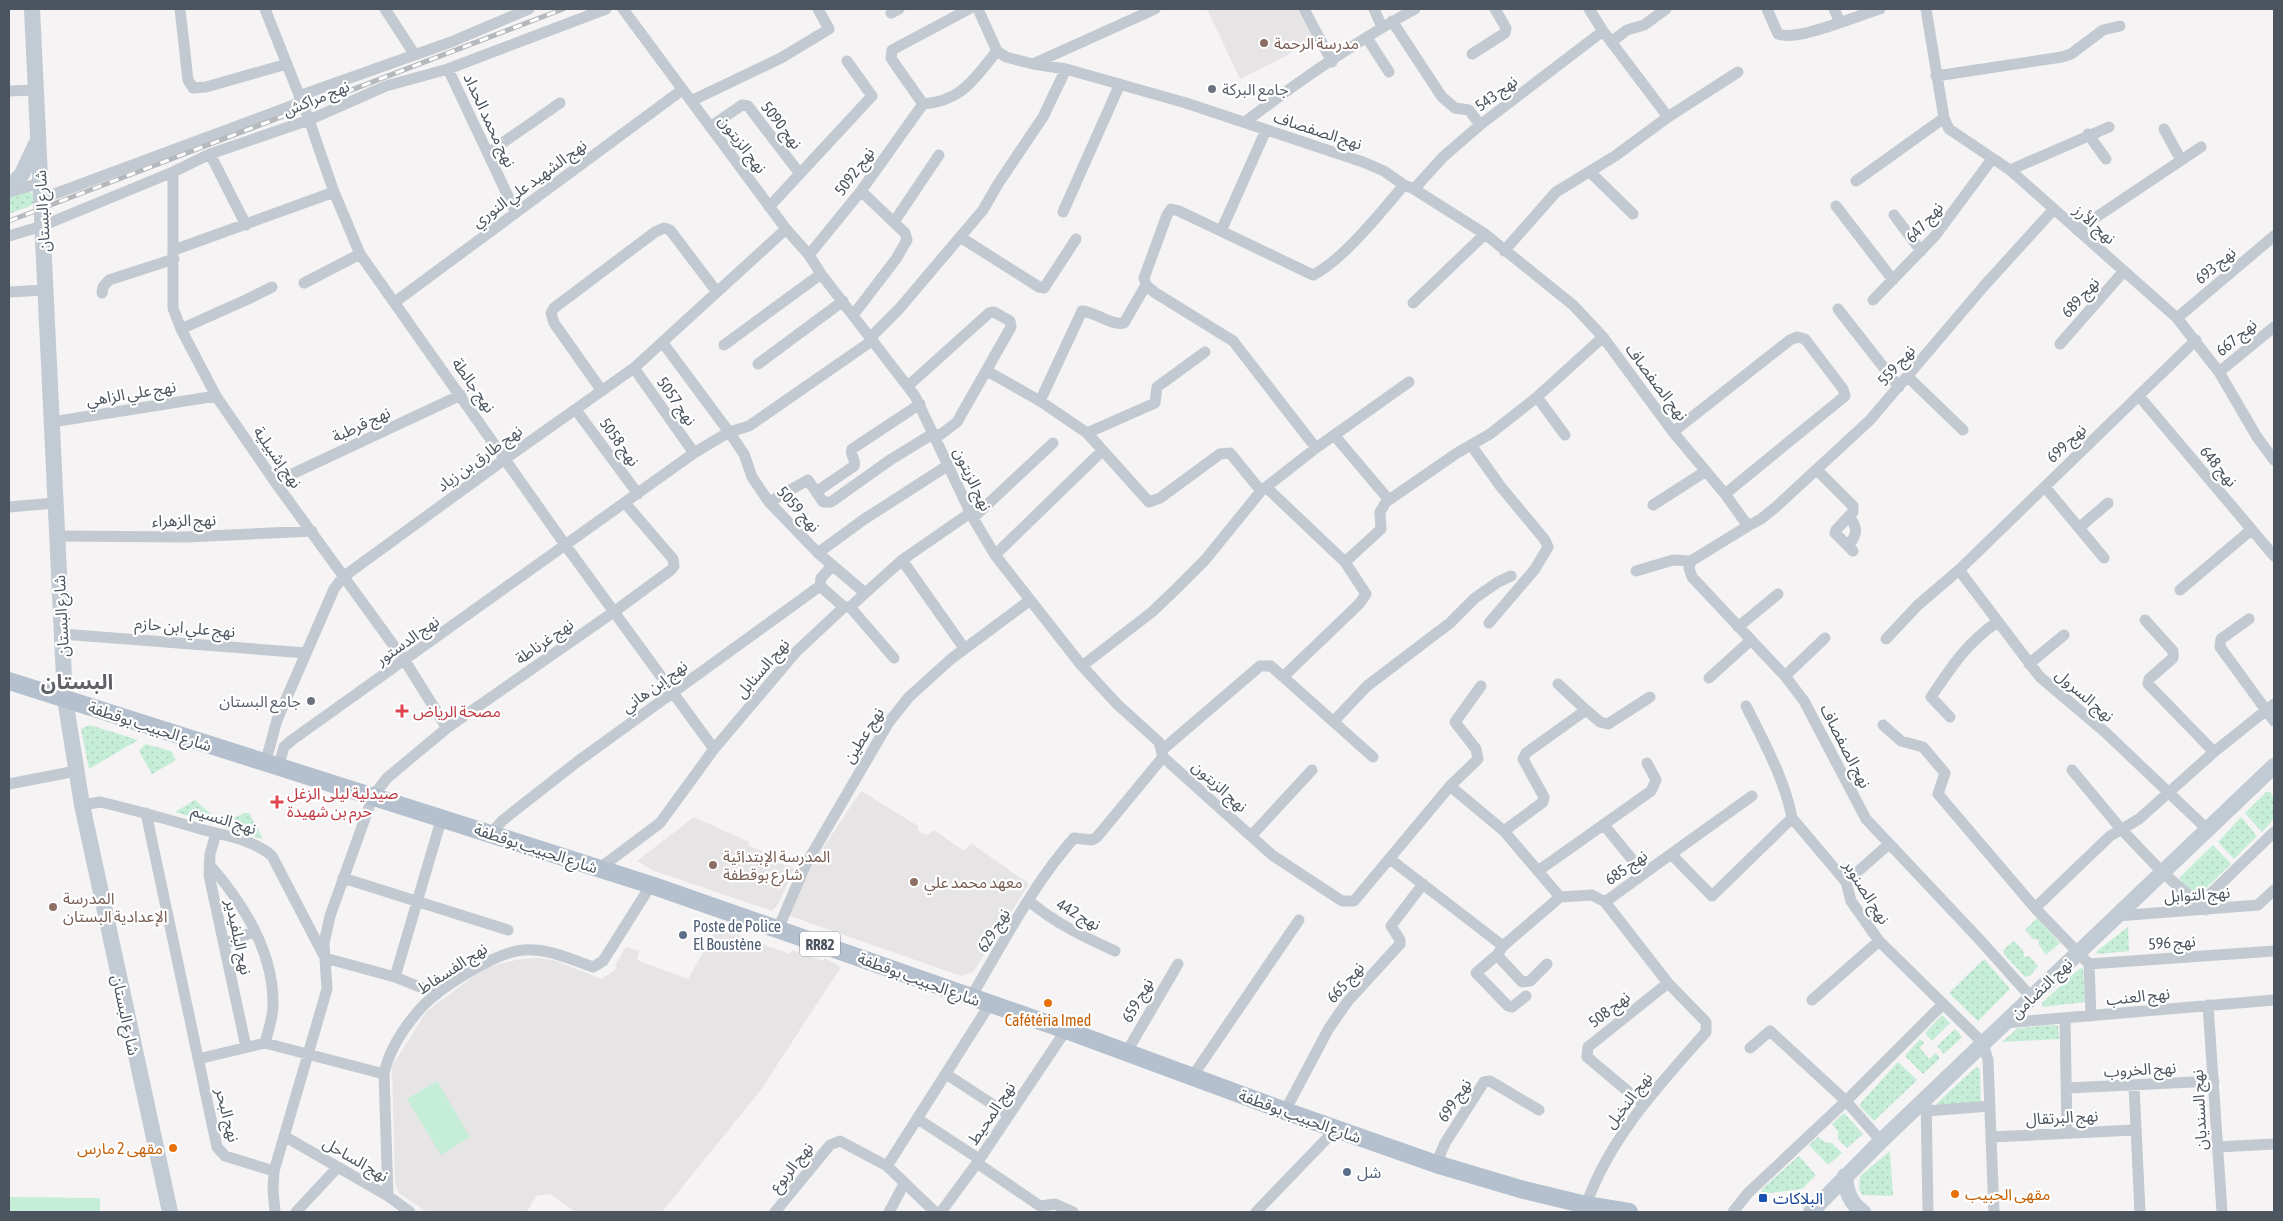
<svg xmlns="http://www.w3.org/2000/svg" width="2283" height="1221" viewBox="0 0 2283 1221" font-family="'Asap Condensed','Noto Sans Arabic',sans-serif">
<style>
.education{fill:#e6e4e4}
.grass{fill:#c6edd8}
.garden{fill:url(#garden-dots)}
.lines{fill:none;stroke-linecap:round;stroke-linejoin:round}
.street{stroke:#c2c9d0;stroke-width:11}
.secondary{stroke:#c2cad4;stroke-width:16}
.primary{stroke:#b5c0ce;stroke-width:18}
.rail-casing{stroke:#b5b8bc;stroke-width:5}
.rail{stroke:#fff;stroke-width:3;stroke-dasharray:9;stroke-linecap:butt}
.education-dot{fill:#8d6e63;stroke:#fff;stroke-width:2}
.worship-dot{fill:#6b7280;stroke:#fff;stroke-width:2}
.health-dot{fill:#e0444e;stroke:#fff;stroke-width:2}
.service-dot{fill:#5c6f8a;stroke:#fff;stroke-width:2}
.food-dot{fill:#e8710a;stroke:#fff;stroke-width:2}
.transit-dot{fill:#1a4fb4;stroke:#fff;stroke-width:2}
.labels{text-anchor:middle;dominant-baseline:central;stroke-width:4.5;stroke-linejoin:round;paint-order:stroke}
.shield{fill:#fff;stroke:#82888f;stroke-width:1}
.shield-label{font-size:15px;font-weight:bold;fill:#4c555f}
.education-label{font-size:16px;fill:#785e54;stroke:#fff;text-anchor:start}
.worship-label{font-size:16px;fill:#5b616d;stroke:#fff;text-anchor:start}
.street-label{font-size:16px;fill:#4c555f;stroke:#fff}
.health-label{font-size:16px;fill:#be3a42;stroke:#fff;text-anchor:start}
.service-label{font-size:16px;fill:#4e5e75;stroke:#fff;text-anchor:start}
.food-label{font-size:16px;fill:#c56008;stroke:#fff}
.transit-label{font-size:16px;fill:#164399;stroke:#fff;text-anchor:start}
.district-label{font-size:21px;font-weight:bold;fill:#606267;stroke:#fff}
</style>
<defs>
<pattern id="garden-dots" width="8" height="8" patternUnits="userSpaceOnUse" patternTransform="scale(1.25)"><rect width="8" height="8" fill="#c6edd8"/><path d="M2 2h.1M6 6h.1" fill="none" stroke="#accdbc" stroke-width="1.8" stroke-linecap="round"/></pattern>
</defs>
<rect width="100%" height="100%" fill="#f5f3f3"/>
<path class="education" d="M1207,9H1297L1312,37L1286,56L1240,79Z
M861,791L918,826V831L927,835L934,830L964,851L971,843L1029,884L973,972L961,976L790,916L806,873Z
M694,817L749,842L748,846L763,851L762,858L795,868L778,904L772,911L652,870L637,861Z
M717,928L790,954L792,950L823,961L825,958L841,967L760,1091L662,1212H575L550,1194L536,1196L527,1212H427L399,1193L395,1184L392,1066L427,1011L485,968L516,960L536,958L554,960L601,979L614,971L617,966L615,965L626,947L639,951L637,960L688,979Z"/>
<path class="grass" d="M437,1081L470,1137L441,1155L407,1099Z
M9,1197L100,1198V1212H9Z"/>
<path class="garden" d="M26,190L33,194L34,202L30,206L9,214V197Z
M90,725L138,740L89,769L81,729Z
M145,744L171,751L176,760L152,774L139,751Z
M2266,792H2270L2274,797V819L2262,832L2245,813Z
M195,800L217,819L216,824L175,812Z
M244,813H249L263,839L218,826Z
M2241,817L2257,836L2234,859L2218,842Z
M2213,845L2231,864L2204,890L2191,891L2179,878Z
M2037,918L2060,943L2046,955L2039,945V940L2033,939L2025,930Z
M2128,927L2129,951L2097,954L2096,952Z
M2014,941L2023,950L2024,957L2029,956L2038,966L2030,976L2025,977L2004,954L2003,950Z
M1984,959L2010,989L1978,1021L1949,993Z
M2083,968L2085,1002L2042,1007V1003L2079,969Z
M1942,1015L1950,1023L1932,1041L1925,1033Z
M2055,1025L2058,1026L2059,1039L2002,1042L2018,1028Z
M1955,1029L1962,1037L1944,1054L1937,1046Z
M1920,1039L1924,1043L1920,1048L1929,1059L1936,1053L1940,1058L1923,1074L1905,1056Z
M1898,1062L1917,1080L1874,1121L1859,1105Z
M1976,1067L1980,1069L1981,1102L1937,1105L1936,1104Z
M1844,1113L1863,1134L1847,1148L1838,1139V1131L1832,1124Z
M1818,1137L1825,1142L1832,1143L1842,1153L1828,1165L1809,1145Z
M1890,1151L1893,1196L1862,1195L1859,1188L1860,1176Z
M1799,1156L1816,1175L1802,1189L1762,1194V1189Z"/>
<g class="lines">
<path class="street" d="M180,9L188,80L193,88L206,87L287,64
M265,9L309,120L334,192L360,254L566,546L714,749
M385,9L415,55
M623,9L786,229L809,255L821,274L915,396L973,518L995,555L1082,666L1117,704L1159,742L1163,757L1272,855L1342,901H1354L1450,786L1478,759L1476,749L1455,722L1481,686
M978,9L997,51L1006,57L1033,64L1066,69L1186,103L1363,162L1384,171L1404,185L1414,189L1485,234L1573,305L1603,337L1673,432L1725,494L1748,526L1691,561L1689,568L1692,577L1785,676L1804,701L1866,819L1979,939L2031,997
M1304,9L1332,62
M1374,9L1382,27
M1767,9L1778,34C1796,42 1859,15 1880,9
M1834,9L1840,22
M1926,9L1944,118L1949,129L2010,170L2177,318L2219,372L2257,437L2274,460
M891,13L899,9
M1392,21L1442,97L1455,108L1469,110L1480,125
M1367,38L1389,72
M1611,42L1627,30L1644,25L1666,9
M1472,54L1505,33L1506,28L1495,9
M1033,64L1155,9
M448,69L516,213
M1936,76L2062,57L2071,54L2103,30L2120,26
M9,91L35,90
M299,96L451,42L529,9
M691,101L781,58L829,29L818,9
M923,104L895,64L891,58L892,50L969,9
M923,104C962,101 974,79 997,51
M1668,117L1738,72
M1245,122C1299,81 1356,41 1415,9
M710,127L742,105L748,106L800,174
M2164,129L2181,160
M2088,134L2106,159
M488,153L560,103
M210,154L246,225
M2010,170L2109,127
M173,172V308L181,329L216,396L275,482L405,661L447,728
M1590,172L1633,214
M1856,181L1944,118
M1414,189L1443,157L1480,125L1603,31
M9,192L40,183
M41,199L302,102
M1836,206L1893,280
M769,207L872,96L847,61
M1063,212L1120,84
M1894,215L1921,251
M894,222L939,155
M2077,230L2201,147
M1221,231L1266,130
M9,236L42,226L173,172L210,154L309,120L386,86L448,69L606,9
M960,237L1039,287L1044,288L1076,239
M174,250L334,192
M1504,251L1556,192L1615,156L1668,117L1603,31L1589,9
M809,255L861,191L923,104
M304,283L360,254
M9,292L46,290
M102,293L103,287L109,280L174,259
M1873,300L1935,236L1992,159
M395,302L682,90
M1413,303L1485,234
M1838,309L1899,387
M854,314L896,259L907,240L905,233L861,191
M2177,318L2274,236
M181,329L248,299L272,287
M871,337L899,309L983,210L998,184L1043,117L1066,69
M663,343L729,432L744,454L752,477L769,502L818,553L865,593
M2060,344L2124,271
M724,345L821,274
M758,364L843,301
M634,368L694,453
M987,371L1040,401L1087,433L1149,502L1160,498L1220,454L1230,453L1261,491
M2219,372L2274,327
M1908,377L1963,430
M909,385L989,313L994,312L1010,321L1011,327L957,422L936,438
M602,391L554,323L551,313L554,308L655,232L664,228L670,230L717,292
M2139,396L2274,556
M1537,397L1565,435
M1040,401L1082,311C1096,312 1111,326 1124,323L1146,285
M576,410L638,494
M52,422L216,396
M1673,432L1790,340L1797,337L1805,339L1843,389L1845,396L1725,494
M1087,433L1155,403L1157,387L1205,352
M1334,435L1389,500
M1471,445L1501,487L1545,540L1548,547L1535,569L1489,623
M1316,448L1233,341L1154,292L1146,285L1144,278L1167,215L1171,209L1179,211L1313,275C1343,260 1382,211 1404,185
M1817,470L1853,506V512L1836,530L1835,533L1853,551
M275,482L461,395
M2045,487L2104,558
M1267,488L1345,562L1366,594L1359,604L1284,676
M816,492L854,466C857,460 849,455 852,449L920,404
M769,502L808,480L823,502H831L890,460L934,433
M1653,505L1706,471
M9,507L55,503
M973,518L1053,443
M1748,526L1761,519L1777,506L1870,420L1984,286L2054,209
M2080,527L2108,503
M57,536L187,537L312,531
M1848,546C1858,534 1858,528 1849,516
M818,553L863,520L947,466
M995,555L1102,451
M902,560L964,648
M1345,562L1381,529L1380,512L1386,502L1457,453L1490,434L1537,397L1603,337
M1959,570L2040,677L2105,732L2207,829
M1636,571L1673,560L1691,561
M820,586L844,607
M2180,590L2251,530
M850,607L894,658
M2249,619L2221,639L2220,647L2274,721
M2145,620L2173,651V658L2149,679L2148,684L2214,752
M1738,627L1778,594
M62,634L306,653
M1886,639L1918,605L1959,570L2196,340
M2029,664L2064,635
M1082,666L1152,612L1176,589L1205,560L1261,491L1316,448L1409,382
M1785,676L1825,638
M1709,678L1751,640
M1558,684L1586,710
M1746,706C1764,742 1785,780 1792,818L1846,882L1851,901L1879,941L1983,1043L1988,1060L1994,1212
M1950,717L1931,697C1953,665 1965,645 1997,622
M1334,721L1367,686L1450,623L1475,598L1498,582L1511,576
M1883,725L1901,741L1923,747L1945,773L1938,794L2035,908L2089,964L2274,951
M1162,750L1260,666H1271L1373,757
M265,764L277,720L334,589L343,577L505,459L634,368L786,229
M278,768L284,747L292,740L694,453L729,432L749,426L873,340
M2072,770L2121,829L2163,873L2206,910
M9,784L76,771
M1450,786L1504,831L1560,897
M82,805L100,802C135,810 170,820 204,830C227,836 254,840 272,856L323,954
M146,813L217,1147L225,1156L274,1171L327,989L324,943L330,916L373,796L387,778L447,728L615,611L671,570L674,566L673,559L625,503
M1604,825L1644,874
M1504,831L1543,802L1544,797L1523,759L1526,753L1586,710L1600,722L1608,724L1650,697
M216,833L210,854L209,875L246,1047
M491,833L503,820L577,762L820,586L821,578L832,566
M1251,836L1312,770
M1671,854L1752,796
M1390,859L1503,946L1560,897L1592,895L1605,902L1671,854L1712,896L1792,818
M209,864C243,903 274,951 273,1005C273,1018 268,1031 265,1043
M600,868L660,823L714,749L796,652L844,607H850L902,560L970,513
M1538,871L1651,791L1656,780L1647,763
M343,878L508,930
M1846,882L1889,844
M1029,901C1055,923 1084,937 1115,951
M2199,905L2274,832
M2035,908L2110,836L2139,819L2214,752L2274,704
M2117,916L2258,905L2274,890
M778,929L806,864L889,722L909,697L951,659L1029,601
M224,944L255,931
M1503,946L1497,955L1476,973L1508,1006L1512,1007L1526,996
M1497,955L1522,982L1530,981L1547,964
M325,958L395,977L437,994
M2089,964L2091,1016
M395,977L442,817
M971,997C1002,945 1033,884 1074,838L1092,840L1097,837L1163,757
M1812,1000L1879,941
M2208,1005L2222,1212
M2065,1018L2067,1133
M2004,1023L2274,1000
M1750,1048L1770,1031L1846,1101L1881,1141
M1126,1053L1178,964
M198,1059L265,1043L384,1074
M946,1074L1009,1115
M1192,1077L1299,920
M2134,1086L2140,1212
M2067,1088L2214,1081
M1926,1098L1928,1212
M1643,1104L1587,1057L1588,1047L1668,983
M1285,1111L1329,1028L1348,1001L1400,944V940L1391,926L1423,884
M1926,1111L1990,1106
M918,1119L979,1159
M284,1136L388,1196L410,1212
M1991,1137L2135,1130
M2217,1147L2274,1144
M977,1163L1040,1206L1055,1204L1073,1212
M1436,1164L1445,1143L1484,1082L1490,1081L1539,1110
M887,1166L990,1004
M274,1171L273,1190L275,1212
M388,1196L384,1074C389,1050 405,1026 421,1008C439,988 496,952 523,950C548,948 570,959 593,967L603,961L651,885
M1586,1205C1610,1137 1659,1085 1706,1032V1022L1668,983L1605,902
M296,1212L337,1168
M775,1212L830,1145L840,1141L887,1166L935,1212
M889,1212L904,1184
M941,1212L977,1163L1066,1030
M1256,1212L1336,1129
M1733,1212L1748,1193L1846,1101L1942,1005"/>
<path class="secondary" d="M32,9L65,699L82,805L170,1212
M9,188L22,174L36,144
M1845,1176C1846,1191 1850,1203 1863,1212
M1811,1212L1881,1141L2274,766"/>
<path class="primary" d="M9,681L651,885L1066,1030L1285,1111L1436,1164L1524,1190L1586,1205L1629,1212"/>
<defs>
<path id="rail" d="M9,221L563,9"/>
</defs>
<use href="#rail" class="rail-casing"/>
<use href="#rail" class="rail"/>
</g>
<g class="education-dot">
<circle cx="1264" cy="43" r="5"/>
<circle cx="713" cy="865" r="5"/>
<circle cx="914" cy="882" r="5"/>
<circle cx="53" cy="907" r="5"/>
</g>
<g class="worship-dot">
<circle cx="1212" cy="89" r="5"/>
<circle cx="311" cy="701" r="5"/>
</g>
<g class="health-dot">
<path d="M399.5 703.5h5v5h5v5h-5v5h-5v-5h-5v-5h5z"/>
<path d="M274.5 794.5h5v5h5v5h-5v5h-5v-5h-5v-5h5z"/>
</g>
<g class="service-dot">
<circle cx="683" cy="935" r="5"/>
<circle cx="1347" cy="1172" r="5"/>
</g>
<g class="food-dot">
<circle cx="1048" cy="1003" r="5"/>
<circle cx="173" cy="1148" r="5"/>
<circle cx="1955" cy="1194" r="5"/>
</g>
<rect class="transit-dot" x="1758" y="1193" width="10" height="10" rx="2.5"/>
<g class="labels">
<rect class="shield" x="800" y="931.5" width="40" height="25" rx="4"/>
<g class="shield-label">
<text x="820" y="944">RR82</text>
</g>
<g class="education-label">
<text x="1274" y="43">مدرسة الرحمة</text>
<text x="723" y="856">المدرسة الإبتدائية<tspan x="723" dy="18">شارع بوقطفة</tspan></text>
<text x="924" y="882">معهد محمد علي</text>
<text x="63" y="898">المدرسة<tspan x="63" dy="18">الإعدادية البستان</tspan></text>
</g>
<g class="worship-label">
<text x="1222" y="89">جامع البركة</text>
<text x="301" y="701" text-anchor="end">جامع البستان</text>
</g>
<g class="street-label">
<text transform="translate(1496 93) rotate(-37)">نهج 543</text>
<text transform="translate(316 98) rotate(-22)">نهج مراكش</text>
<text transform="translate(490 120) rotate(65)">نهج محمد الحداد</text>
<text transform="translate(782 125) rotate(52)">نهج 5090</text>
<text transform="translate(1318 130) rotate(18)">نهج الصفصاف</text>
<text transform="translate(743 144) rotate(53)">نهج الزيتون</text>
<text transform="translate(854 171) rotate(-54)">نهج 5092</text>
<text transform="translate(529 183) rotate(-36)">نهج الشهيد علي النوري</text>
<text transform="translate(42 211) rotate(-93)">شارع البستان</text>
<text transform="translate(1924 222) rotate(-49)">نهج 647</text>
<text transform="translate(2095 224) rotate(42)">نهج الأرز</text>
<text transform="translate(2215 265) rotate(-40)">نهج 693</text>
<text transform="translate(2080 297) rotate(-48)">نهج 689</text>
<text transform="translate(2236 337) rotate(-40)">نهج 667</text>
<text transform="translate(1896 365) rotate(-49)">نهج 559</text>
<text transform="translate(1657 382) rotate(53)">نهج الصفصاف</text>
<text transform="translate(474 385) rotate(55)">نهج جالطة</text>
<text transform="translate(131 393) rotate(-9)">نهج علي الزاهي</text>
<text transform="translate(677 401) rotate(55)">نهج 5057</text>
<text transform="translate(361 424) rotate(-25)">نهج قرطبة</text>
<text transform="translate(620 442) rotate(54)">نهج 5058</text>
<text transform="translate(2066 443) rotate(-44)">نهج 699</text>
<text transform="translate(278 457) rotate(55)">نهج إشبيلية</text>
<text transform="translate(479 458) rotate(-36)">نهج طارق بن زياد</text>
<text transform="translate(2219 466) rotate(50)">نهج 648</text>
<text transform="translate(973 479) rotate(65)">نهج الزيتون</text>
<text transform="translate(799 509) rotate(48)">نهج 5059</text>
<text transform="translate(184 520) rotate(-1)">نهج الزهراء</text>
<text transform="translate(61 616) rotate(-93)">شارع البستان</text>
<text transform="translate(185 627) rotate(5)">نهج علي ابن حازم</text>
<text transform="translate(407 640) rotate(-35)">نهج الدستور</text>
<text transform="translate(544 641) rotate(-35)">نهج غرناطة</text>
<text transform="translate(762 668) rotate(-49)">نهج السنابل</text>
<text transform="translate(654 686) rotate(-36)">نهج إبن هاني</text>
<text transform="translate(2085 695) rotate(41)">نهج السرول</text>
<text transform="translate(150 726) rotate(18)">شارع الحبيب بوقطفة</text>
<text transform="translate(863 735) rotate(-58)">نهج عطين</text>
<text transform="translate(1846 746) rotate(63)">نهج الصفصاف</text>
<text transform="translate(1220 786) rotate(42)">نهج الزيتون</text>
<text transform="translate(224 819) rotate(17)">نهج النسيم</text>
<text transform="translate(536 848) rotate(18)">شارع الحبيب بوقطفة</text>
<text transform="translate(1626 867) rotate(-36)">نهج 685</text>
<text transform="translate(1867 892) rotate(58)">نهج الصنوبر</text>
<text transform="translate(2197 894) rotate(-4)">نهج التوابل</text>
<text transform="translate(1079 914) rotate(29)">نهج 442</text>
<text transform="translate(993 930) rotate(-59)">نهج 629</text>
<text transform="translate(239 937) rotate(78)">نهج البلفيدير</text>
<text transform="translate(2172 942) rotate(-4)">نهج 596</text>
<text transform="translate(452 968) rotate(-33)">نهج الفسفاط</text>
<text transform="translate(919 979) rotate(20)">شارع الحبيب بوقطفة</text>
<text transform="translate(1345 982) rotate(-49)">نهج 665</text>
<text transform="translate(2041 988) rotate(-44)">نهج التضامن</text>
<text transform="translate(2138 996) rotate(-6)">نهج العنب</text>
<text transform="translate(1137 1000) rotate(-61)">نهج 659</text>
<text transform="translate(1609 1009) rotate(-38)">نهج 508</text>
<text transform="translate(126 1015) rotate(78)">شارع البستان</text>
<text transform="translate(2140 1069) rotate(-3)">نهج الخروب</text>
<text transform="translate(1454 1100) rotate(-57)">نهج 699</text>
<text transform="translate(1628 1100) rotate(-52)">نهج النخيل</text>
<text transform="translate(2199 1110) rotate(-93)">نهج السنديان</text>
<text transform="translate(991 1113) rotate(-56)">نهج المحيط</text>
<text transform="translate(228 1115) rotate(76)">نهج البحر</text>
<text transform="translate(1300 1116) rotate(20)">شارع الحبيب بوقطفة</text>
<text transform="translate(2062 1117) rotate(-3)">نهج البرتقال</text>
<text transform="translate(356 1159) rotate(30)">نهج الساحل</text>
<text transform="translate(791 1167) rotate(-51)">نهج الربوع</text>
</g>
<g class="health-label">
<text x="413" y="711">مصحة الرياض</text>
<text x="287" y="793">صيدلية ليلى الزغل<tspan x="287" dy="18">حرم بن شهيدة</tspan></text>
</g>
<g class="service-label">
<text x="693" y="926">Poste de Police<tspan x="693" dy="18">El Boustène</tspan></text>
<text x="1357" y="1172">شل</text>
</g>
<g class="food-label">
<text x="1048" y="1020">Cafétéria Imed</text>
<text x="163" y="1148" text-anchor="end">مقهى 2 مارس</text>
<text x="1965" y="1194" text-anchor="start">مقهى الحبيب</text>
</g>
<g class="transit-label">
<text x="1773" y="1198">البلاكات</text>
</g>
<g class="district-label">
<text x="77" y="681">البستان</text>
</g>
</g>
<rect width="2283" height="1221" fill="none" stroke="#4c555f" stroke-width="20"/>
</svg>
